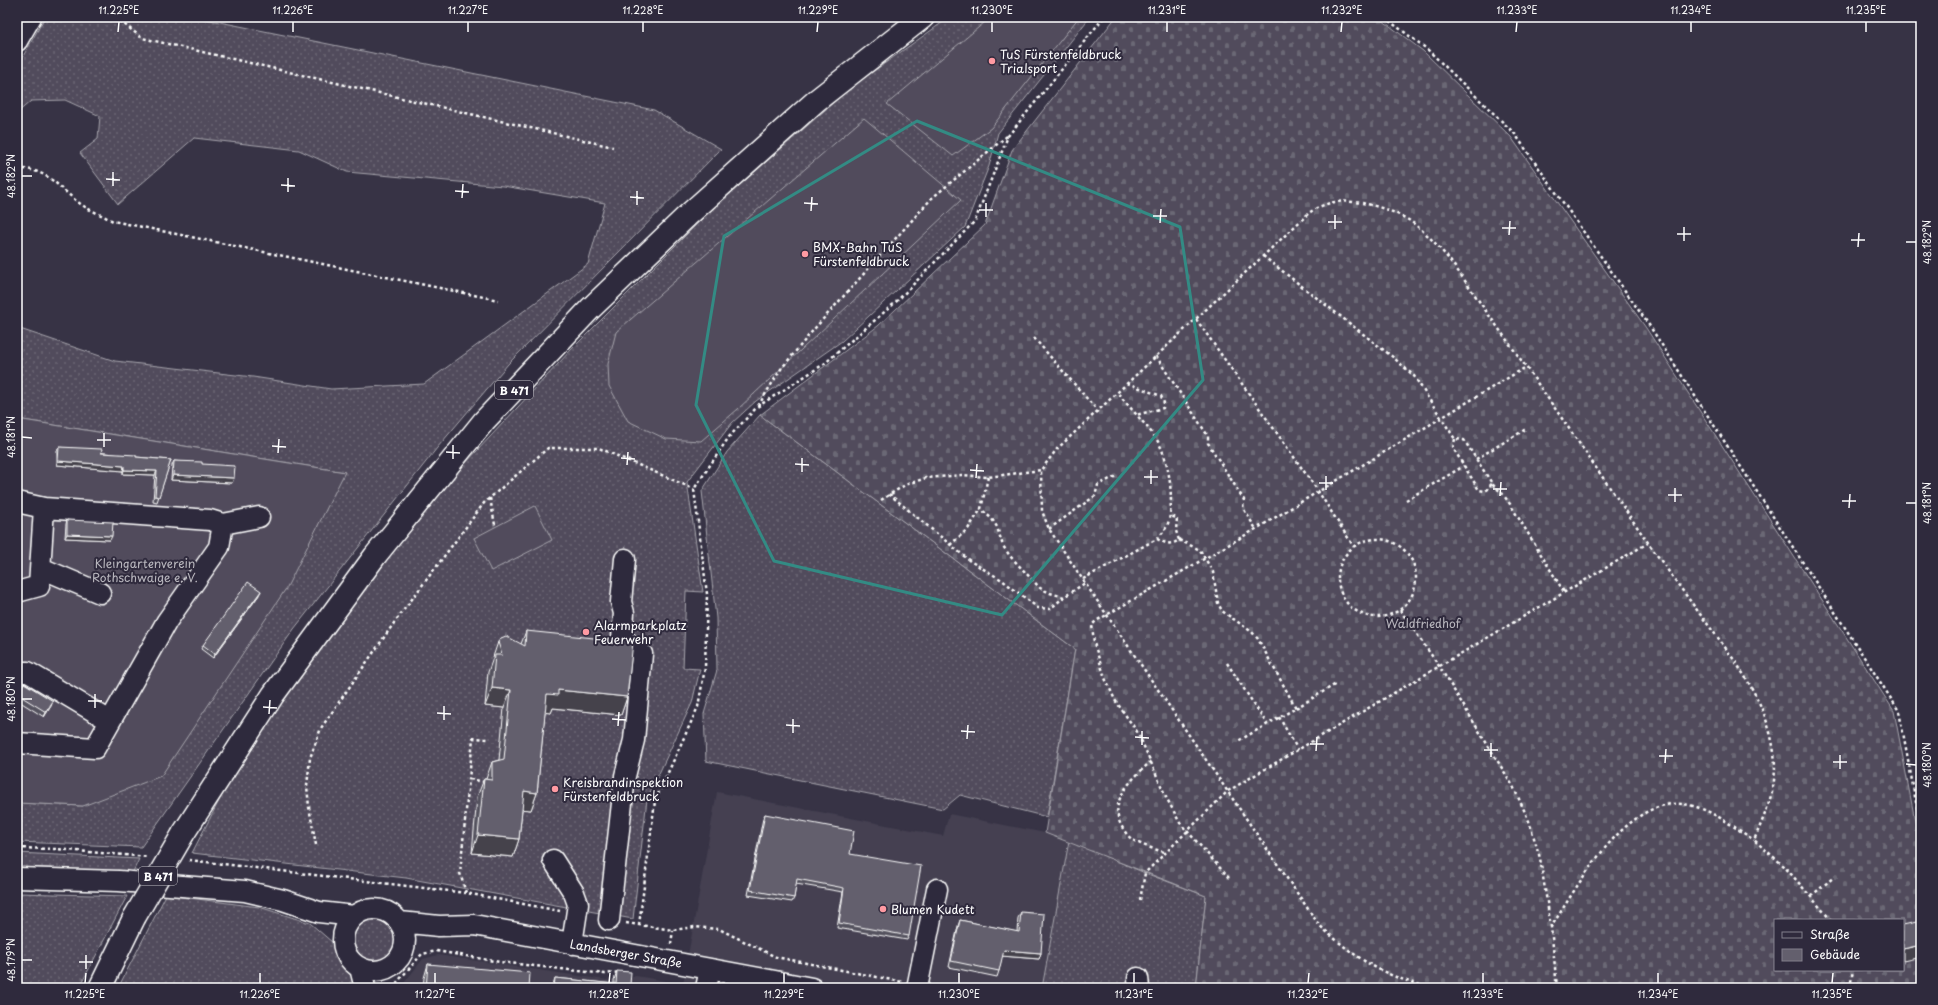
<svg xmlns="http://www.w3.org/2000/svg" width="1938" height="1005" viewBox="0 0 1938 1005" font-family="'Playpen Sans',sans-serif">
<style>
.built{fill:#444051}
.grass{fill:url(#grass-dots);stroke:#a8a6ae}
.cemetery{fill:url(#cemetery-stones);stroke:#a8a6ae;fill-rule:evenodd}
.garden{fill:#514c5c;stroke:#a8a6ae}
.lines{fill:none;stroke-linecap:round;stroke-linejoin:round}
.minor-casing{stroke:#fff;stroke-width:23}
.highway-casing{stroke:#fff;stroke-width:25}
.path{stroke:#fff;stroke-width:2.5;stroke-dasharray:3 3;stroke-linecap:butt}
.minor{stroke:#2f2a3d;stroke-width:20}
.highway{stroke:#2f2a3d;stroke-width:22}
.highway-bridge-casing{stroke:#fff;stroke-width:25;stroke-linecap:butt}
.highway-bridge{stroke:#2f2a3d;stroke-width:22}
.wall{fill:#55525e;stroke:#fff}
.shaded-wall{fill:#45424c;stroke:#fff}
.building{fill:#635f6d;stroke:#fff}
.marked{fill:none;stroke:#338b84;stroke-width:3;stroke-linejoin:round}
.ticks{fill:none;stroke:#fff;stroke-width:1.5}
.poi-dot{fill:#ff9aa2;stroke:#2f2a3d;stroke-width:1.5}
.labels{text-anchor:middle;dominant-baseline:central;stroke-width:4;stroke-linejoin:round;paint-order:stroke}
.shield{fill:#2f2a3d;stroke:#c1bfc5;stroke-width:1}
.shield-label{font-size:11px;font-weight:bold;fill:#fff}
.poi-label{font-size:12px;fill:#fff;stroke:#2f2a3d;text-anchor:start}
.park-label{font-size:12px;fill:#b9b7be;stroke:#2f2a3d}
.street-label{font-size:12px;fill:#fff;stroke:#2f2a3d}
.neatline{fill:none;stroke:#fff;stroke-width:1.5}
.ticks-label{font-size:10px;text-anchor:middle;fill:#fff}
</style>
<defs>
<pattern id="grass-dots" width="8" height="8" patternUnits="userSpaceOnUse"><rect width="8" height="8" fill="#514c5c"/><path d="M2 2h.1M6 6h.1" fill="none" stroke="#6b6774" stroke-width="1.8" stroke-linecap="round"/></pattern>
<pattern id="cemetery-stones" width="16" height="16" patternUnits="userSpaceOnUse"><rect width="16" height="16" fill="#514c5c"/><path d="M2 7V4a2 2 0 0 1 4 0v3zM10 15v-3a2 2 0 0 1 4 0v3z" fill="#6b6774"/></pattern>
</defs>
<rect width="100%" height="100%" fill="#373345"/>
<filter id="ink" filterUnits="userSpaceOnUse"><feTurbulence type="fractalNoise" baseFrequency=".025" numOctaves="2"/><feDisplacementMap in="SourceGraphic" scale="8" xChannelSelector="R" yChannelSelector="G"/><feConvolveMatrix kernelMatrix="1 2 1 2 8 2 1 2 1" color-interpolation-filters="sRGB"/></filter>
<g filter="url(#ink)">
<path class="built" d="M717,792L943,836L949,814L1045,833L1069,841L1042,988H400L423,959L438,955L606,980L636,976L683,984Z"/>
<path class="grass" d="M45,17H195L654,110L721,149L508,364L437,448L294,629L141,847L17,842V803L83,806L345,472L17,419V328L115,361L253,377L331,389L424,384L588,264L605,203L503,186L347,172L299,150L194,138L118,204L80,153L98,139L100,116L65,100L31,101L17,113V67Z
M950,17H1090L998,133L989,166L965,227L842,341L756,401L732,423L687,482L703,592L686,591L683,668L700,669L692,703L647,799L633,919L406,878L192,853L238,764L316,652L436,495L571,350L707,214L850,88Z
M760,415L1075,649L1047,817L960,795L943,809L706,761L704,714L717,670L716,618L702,491L727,452Z
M1069,841L1145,873L1206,896L1196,988H1042Z
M17,853L139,859L133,872L17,867Z
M17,893L127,896L79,988H17Z
M166,895L259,907L310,923L333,943L340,963L354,979L355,988H118Z
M354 940a21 21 0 1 1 42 0a21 21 0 1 1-42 0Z"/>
<path class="cemetery" d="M1116,17H1378L1423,51L1511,137L1646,328L1894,711L1921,852V988H1196L1206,896L1045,833L1075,649L760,415L878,326L985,225L1012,150ZM1775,920H1903V970H1775Z"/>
<path class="garden" d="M991,17H1079L991,128L953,156L887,104Z
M864,118L961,200L738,409L701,441L666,439L628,421L609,386L608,364L616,332Z
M17,419L345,472L287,587L161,776L83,806L17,803Z
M535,506L552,540L491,571L474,538Z"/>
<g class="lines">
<defs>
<path id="minor" d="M17,41L31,17
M17,502L44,508
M223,524L259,517
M41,568L100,593
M17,592L39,586L44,508L210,520L223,524L219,547L167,621L95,748L17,743
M17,672H28L110,721
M553,860L574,893L578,904L572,944
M17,878L119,881L245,891L283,900L319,912L354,916
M343 940a31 31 0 1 1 62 0a31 31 0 1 1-62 0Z
M609,920L625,776L634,740L642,654L622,638L624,613L621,602L625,559
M400,922L439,926L474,925L812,988
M360,968L365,988
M1138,978L1139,988
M706,988L710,969
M917,988L937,889"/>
<path id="highway" d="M183,834L273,695L375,556L484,421L590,309L687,216L817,100L923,17
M100,988L134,918"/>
</defs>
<use href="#minor" class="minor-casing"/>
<use href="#highway" class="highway-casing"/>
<path class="path" d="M115,17L142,38L613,147
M1384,17L1427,49L1515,134L1649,325L1899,711L1921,829
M17,169C49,167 61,192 85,207C94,212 104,216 113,221L498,300
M1263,256L1394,358L1414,376L1455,439L1464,440L1493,485L1502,493L1510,504L1564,592
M1196,319L1318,491L1354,547
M1034,338L1097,410
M1156,356L1208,436V443L1244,500L1243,508L1256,529
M1127,383L1161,396L1164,403L1163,408L1136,415
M758,406L781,369L815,328L932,198L1007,136
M1455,439L1453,448L1479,490L1485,491L1490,488L1491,483
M1476,459L1526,429
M988,477L981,509L992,519L997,527L1003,546L1010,556L1040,588L1050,593L1064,597L1085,583
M889,494L970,561L1002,580L1038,608L1050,609L1064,597
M490,498L495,525
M881,500L905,485L926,478L961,475L988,477L1041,470
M1406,500L1464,466
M1049,529L1095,496L1098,485L1116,476
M1157,539C1164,543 1171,546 1179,540L1176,531L1177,518L1170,516
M1338 578a39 39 0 1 1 78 0a39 39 0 1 1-78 0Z
M1179,540L1200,550L1213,572L1218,603L1222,611L1252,632L1258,639L1296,708L1238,741
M950,545L968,529L981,509
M1083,579L1153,541C1161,536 1167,529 1169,520C1174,496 1169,456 1155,437C1143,421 1129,407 1117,392
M1400,610L1439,666L1513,786L1529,821L1540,858L1551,927
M1227,663L1267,724
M1296,708L1336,684
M1279,717L1298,750
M1151,761C1135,777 1109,798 1120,823C1123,829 1127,836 1133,840C1143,846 1154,849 1164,852
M470,779L485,782
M316,845L309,807L307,786L310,758L321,728L394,623L484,503L548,448H599L694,489
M17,848L55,849L148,857
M189,860L466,893L560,911
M1229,878L1180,823L1166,797L1138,733L1115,700L1105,678L1094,643L1092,625L1096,621L1256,529L1526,367
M466,893L460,873L473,738L488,739
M1811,896L1834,877
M1140,900L1145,873L1228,791L1648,543
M626,923L673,930L695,927L719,929L776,957L902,982
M639,925L655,801L698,707L705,668L707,594L694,489L729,437L757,407L824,364L896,302L975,221L1008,136L1104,17
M671,944L673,930
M392,988L422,954L437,951L500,962L605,974L620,972
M1432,988C1381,976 1357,959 1319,925L1085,583L1049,529L1042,511L1041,470L1057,449L1309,213C1313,210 1318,207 1324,205C1348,195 1392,208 1413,223C1445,247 1467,285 1491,318C1544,391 1595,467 1647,541C1668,571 1690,601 1712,630C1735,660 1759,693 1769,729C1782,774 1772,799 1754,840L1784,866L1831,920
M1557,988L1551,927C1579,885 1629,788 1693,806C1715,812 1734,827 1754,840
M1850,988L1853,970"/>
<use href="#minor" class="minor"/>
<use href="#highway" class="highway"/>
<defs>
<path id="highway-bridge" d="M134,918L183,834"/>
</defs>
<use href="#highway-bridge" class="highway-bridge-casing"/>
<use href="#highway-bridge" class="highway-bridge"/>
</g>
<path class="wall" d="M59,447L136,457L171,460L157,502L153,501L155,475L123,474V471L57,465V451Z
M174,461L202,464L234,478L232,483L171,480L172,465Z
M67,520L110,540L65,538L66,524Z
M259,595L213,658L201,649L203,645Z
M526,631L627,697L621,715L553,708L551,713L545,712L537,793L531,810L522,809L519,839L513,857L472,853L477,797L484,779H486L492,762L499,760L504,708L485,706L488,672L492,661V660L498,642L521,644Z
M17,694L53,701L51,706L44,717L17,700Z
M765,814L850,854L909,936L907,940L837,928L843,892L796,884L794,898L792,902L748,895L763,818Z
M1021,912L1041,953L1039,959L1002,956L999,971L997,977L949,967L958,926L960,920L1017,932L1018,918Z
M428,964L529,988H423L424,978Z
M617,971L630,985L655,988H552L555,978L614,984V980Z"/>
<path class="shaded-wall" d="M58,461L124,466L123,471L57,465Z
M124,470L157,471L155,475L123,474Z
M173,475L234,478L232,483L171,480Z
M67,534L112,536L110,540L65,538Z
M261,591L259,595L213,658L215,654Z
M492,688L511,690L504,708L485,706Z
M558,690L627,697L621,715L553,708L551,713L540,712L547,694Z
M53,701L51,706L44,717L46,712Z
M524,791L537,793L531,810L517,809Z
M478,835L519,839L513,857L472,853Z
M1921,945V957L1903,961V949Z
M1004,950L1041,953L1039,959L1001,956Z"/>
<path class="building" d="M59,447L102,449L101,453L136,455V457L171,460L159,497L155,496L157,471L124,470V466L58,461Z
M174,461L202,462V464L235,466L234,478L173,475Z
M67,520L113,522L112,536L67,534Z
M248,582L261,591L215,654L203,645Z
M526,631L633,642L627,697L558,690V695L547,694L537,793L524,791L519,839L478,835L484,779L492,780V762L504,759L511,690L492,688L495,655H502L498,642L501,638L506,636L525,646Z
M24,683L53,701L46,712L17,694Z
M765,814L854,831L850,854L921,866L909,936L839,923L844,888L797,879L794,898L750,890Z
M1021,912L1044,914L1041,953L1004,950L999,971L951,961L960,920L1019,932Z
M1921,921V945L1903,949V925Z
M428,964L530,973L529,988H426Z
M617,971L631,972L630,985L655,988H554L555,978L616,984Z"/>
</g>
<path class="marked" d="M917,121L1180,227L1203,380L1002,615L774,561L696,405L724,236Z"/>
<path class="ticks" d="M118,32L119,22M293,32V22M468,32V22M643,32V22M817,32L818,22M992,32V22M1167,32V22M1341,32L1342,22M1516,32L1517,22M1691,32V22M1866,32V22M22,176H32M106,179L120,180M281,185L295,186M113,186V172M455,191L469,192M288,192V178M630,197L644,198M462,198L463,184M804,203L818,204M637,205V191M979,210H993M811,211L812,197M1153,216H1167M986,217V203M1328,222H1342M1160,223L1161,209M1502,228H1516M1335,229V215M1677,234H1691M1509,235L1510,221M1851,240H1865M1684,241V227M1906,242H1916M1858,247L1859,233M22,437L32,438M97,440H111M272,446L286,447M104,447V433M446,452L460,453M278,453L279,439M621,458L635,459M453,459V445M795,464L809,465M627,465L628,452M970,470L984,471M802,472V458M1144,477H1158M976,478L977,464M1319,483H1333M1151,484V470M1493,489H1507M1326,490V476M1668,495H1682M1500,496L1501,482M1842,501H1856M1675,502V488M1906,503H1916M1849,508L1850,494M22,699H32M88,701H102M263,707L277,708M95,708V694M437,713L451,714M269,714L270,700M612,719L626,720M444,720V706M786,725L800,726M618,726L619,712M961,731L975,732M793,733V719M1135,737L1149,738M967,739L968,725M1310,744H1324M1142,745V731M1484,750H1498M1316,751L1317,737M1659,756H1673M1491,757V743M1833,762H1847M1665,763L1666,749M1906,764L1916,765M1840,769V755M22,960H32M79,962H93M86,969V955M85,983L86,973M260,983V973M435,983V973M609,983L610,973M784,983V973M959,983V973M1134,983V973M1308,983L1309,973M1483,983V973M1658,983V973M1832,983L1833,973"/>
<g class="poi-dot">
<circle cx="992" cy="61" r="4"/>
<circle cx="805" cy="254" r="4"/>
<circle cx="586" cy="632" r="4"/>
<circle cx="555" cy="789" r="4"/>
<circle cx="883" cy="909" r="4"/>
</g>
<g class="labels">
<g class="shield">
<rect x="495" y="381" width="38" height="18" rx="3"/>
<rect x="139" y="867" width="38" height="18" rx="3"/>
</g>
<g class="shield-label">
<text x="514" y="390">B 471</text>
<text x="158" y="876">B 471</text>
</g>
<g class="poi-label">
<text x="1000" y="54">TuS Fürstenfeldbruck<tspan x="1000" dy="14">Trialsport</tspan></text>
<text x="813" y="247">BMX-Bahn TuS<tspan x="813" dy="14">Fürstenfeldbruck</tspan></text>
<text x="594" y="625">Alarmparkplatz<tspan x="594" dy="14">Feuerwehr</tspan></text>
<text x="563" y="782">Kreisbrandinspektion<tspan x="563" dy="14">Fürstenfeldbruck</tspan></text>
<text x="891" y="909">Blumen Kudett</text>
</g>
<g class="park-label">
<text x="145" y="563">Kleingartenverein<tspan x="145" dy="14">Rothschwaige e. V.</tspan></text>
<text x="1423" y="623">Waldfriedhof</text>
</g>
<g class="street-label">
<text transform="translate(626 953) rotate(10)">Landsberger Straße</text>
</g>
</g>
<rect width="1938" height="1005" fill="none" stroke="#2f2a3d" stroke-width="44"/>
<rect x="1774" y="919" width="130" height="52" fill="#2f2a3d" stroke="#827f8b"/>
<rect x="1782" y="932" width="20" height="6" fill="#2f2a3d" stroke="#827f8b"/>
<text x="1810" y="939" font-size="12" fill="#ffffff">Straße</text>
<rect x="1782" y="949" width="20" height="12" fill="#635f6d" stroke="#827f8b"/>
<text x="1810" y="959" font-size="12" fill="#ffffff">Gebäude</text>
<rect x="22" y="22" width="1894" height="961" class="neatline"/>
<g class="ticks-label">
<text x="119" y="14">11.225°E</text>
<text x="293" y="14">11.226°E</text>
<text x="468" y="14">11.227°E</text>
<text x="643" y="14">11.228°E</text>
<text x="818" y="14">11.229°E</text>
<text x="992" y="14">11.230°E</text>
<text x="1167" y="14">11.231°E</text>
<text x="1342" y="14">11.232°E</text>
<text x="1517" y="14">11.233°E</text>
<text x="1691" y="14">11.234°E</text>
<text x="1866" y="14">11.235°E</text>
<text transform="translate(11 176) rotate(-90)" y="4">48.182°N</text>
<text transform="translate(1927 242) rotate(-90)" y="4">48.182°N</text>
<text transform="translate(11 437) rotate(-90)" y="4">48.181°N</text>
<text transform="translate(1927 503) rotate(-90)" y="4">48.181°N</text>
<text transform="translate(11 699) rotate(-90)" y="4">48.180°N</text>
<text transform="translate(1927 765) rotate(-90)" y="4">48.180°N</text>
<text transform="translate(11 960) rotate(-90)" y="4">48.179°N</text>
<text x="85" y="998">11.225°E</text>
<text x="260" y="998">11.226°E</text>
<text x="435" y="998">11.227°E</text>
<text x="609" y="998">11.228°E</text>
<text x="784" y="998">11.229°E</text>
<text x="959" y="998">11.230°E</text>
<text x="1134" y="998">11.231°E</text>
<text x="1308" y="998">11.232°E</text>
<text x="1483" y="998">11.233°E</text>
<text x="1658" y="998">11.234°E</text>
<text x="1832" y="998">11.235°E</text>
</g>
</svg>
